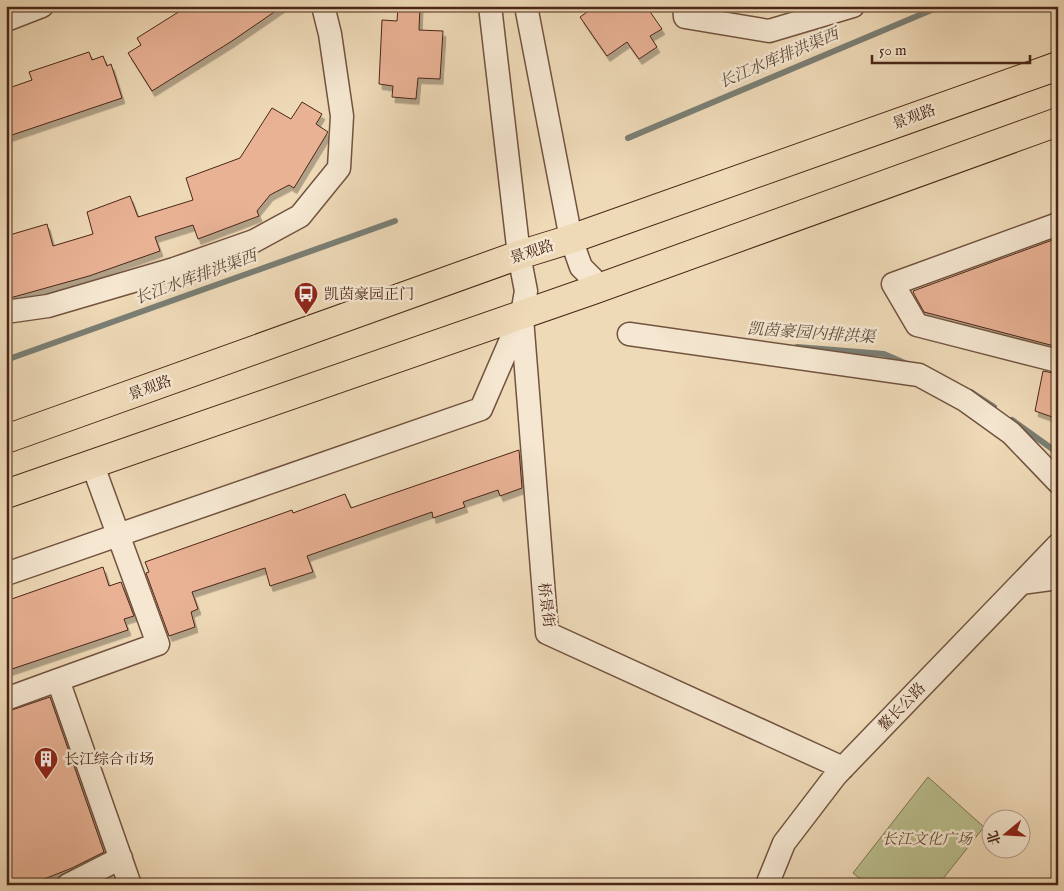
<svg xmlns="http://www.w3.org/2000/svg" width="1064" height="891" viewBox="0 0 1064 891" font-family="'IM FELL English','Noto Serif SC',serif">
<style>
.green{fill:#babf8e;stroke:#827252}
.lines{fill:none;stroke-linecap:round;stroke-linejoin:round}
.stream{stroke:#7a7f75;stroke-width:6}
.building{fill:#e9b295;stroke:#492617;filter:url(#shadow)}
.minor-casing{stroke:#72533f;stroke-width:25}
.major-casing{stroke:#492617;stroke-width:30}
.minor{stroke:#f5e7d1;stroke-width:22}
.major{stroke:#efdab8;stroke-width:28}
.labels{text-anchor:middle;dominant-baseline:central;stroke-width:5;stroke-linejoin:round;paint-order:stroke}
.street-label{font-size:15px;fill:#492617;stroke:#f5e7d1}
.poi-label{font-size:15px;fill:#492617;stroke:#f5e7d1;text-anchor:start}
.park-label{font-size:15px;font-style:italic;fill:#654c35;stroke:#f5e7d1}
.water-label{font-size:16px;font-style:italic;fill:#5d4b3e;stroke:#f5e7d1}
</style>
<defs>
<filter id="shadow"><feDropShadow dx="3" dy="5.5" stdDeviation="0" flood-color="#0004"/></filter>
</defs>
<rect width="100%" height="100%" fill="#efdab8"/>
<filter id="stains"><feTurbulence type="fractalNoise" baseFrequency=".004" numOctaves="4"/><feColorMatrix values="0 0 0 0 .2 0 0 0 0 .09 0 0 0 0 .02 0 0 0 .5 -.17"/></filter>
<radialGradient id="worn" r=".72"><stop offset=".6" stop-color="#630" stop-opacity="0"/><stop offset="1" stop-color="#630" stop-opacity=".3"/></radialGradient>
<path class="green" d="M928,777L984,827L938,885H868L853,873Z"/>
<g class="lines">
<path class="stream" d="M628,138L941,6
M797,347L884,354L907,364
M6,360L395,221
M971,392L994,407
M1012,420L1058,453"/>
</g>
<path class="building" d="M188,6H283L232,41L152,91L128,53L141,45L137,38Z
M398,6H420L419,30L443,31L440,79L418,78L416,99L392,97L393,86L379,84L382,20L397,21Z
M596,6H646L662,29L650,36L657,47L639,59L627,42L607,56L580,17Z
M89,52L92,60L103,56L107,66L111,64L122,98L6,137V89L32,80L29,72Z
M302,102L322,114L316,124L328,132L294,188L289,185L270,195L257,211L259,216L198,239L193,225L155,237L160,251L89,276L10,298L6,287V236L47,224L53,246L93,234L87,212L130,196L138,217L193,200L186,178L240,158L272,108L291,119Z
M1058,238V347L924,312L914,294L913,291Z
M1043,371L1058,374V419L1035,411Z
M519,450L522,488L500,496L498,490L463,502L465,507L433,518L432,512L307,556L313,572L270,586L265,568L192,592L198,609L191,612L195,627L169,636L146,573L149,572L145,562L292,510L293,513L345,494L351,508Z
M103,567L109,586L121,582L134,616L124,619L128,630L6,671V601Z
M50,697L104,852L72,868L29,885H6V712Z"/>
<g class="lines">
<defs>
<path id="minor" d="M526,6L571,239L581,267L601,287
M684,6L685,17L769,31L853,6
M6,20L42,6
M1058,224L893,284L917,325L1058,361
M6,312L48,306L174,269L254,241L300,216L339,168L342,116L330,34L323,6
M522,318L547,633L843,768
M629,334L919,375L965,400L1011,433L1058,482
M6,574L481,409L522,314L526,291L519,255L490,6
M1021,583L1058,578
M58,680L158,644L92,463
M6,699L58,680L130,885
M68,885L121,858
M767,885L784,843L836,775L1058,545"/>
<path id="major" d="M6,439L519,255L571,239L1058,66
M6,494L593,290L1058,122"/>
</defs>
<use href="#minor" class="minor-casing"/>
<use href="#major" class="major-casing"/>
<use href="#minor" class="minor"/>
<use href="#major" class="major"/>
</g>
<defs>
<symbol id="bus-pin" viewBox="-11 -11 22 30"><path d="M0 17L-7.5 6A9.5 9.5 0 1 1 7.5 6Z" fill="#8f2418" stroke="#f5e7d1"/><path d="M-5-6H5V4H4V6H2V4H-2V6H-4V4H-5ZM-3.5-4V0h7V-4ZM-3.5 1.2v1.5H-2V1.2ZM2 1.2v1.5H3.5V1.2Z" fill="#fff"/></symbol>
<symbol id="building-pin" viewBox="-11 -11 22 30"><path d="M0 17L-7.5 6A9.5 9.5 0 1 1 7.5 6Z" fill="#8f2418" stroke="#f5e7d1"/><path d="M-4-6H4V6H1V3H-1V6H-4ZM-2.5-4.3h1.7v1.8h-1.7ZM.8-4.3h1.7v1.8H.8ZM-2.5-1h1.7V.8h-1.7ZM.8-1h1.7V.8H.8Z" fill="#fff"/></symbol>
</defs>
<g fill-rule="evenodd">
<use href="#bus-pin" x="292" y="280" width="28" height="38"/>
<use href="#building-pin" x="32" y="745" width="28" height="38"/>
</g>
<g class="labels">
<g class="street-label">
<text transform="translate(914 117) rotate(-20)">景观路</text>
<text transform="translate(532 252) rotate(-18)">景观路</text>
<text transform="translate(150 388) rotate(-20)">景观路</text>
<text transform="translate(546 605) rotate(83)">桥景街</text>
<text transform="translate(902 707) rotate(-46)">鳌长公路</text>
</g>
<g class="poi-label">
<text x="324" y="294">凯茵豪园正门</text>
<text x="64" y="759">长江综合市场</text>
</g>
<g class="park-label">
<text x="927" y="839">长江文化广场</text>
</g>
<g class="water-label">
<text transform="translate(779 59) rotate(-23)">长江水库排洪渠西</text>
<text transform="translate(196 278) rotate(-20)">长江水库排洪渠西</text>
<text transform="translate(811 334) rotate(4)">凯茵豪园内排洪渠</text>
</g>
</g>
<rect width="1064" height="891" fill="none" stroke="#efdab8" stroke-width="25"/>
<rect x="8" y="8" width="1049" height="876" fill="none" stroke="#492617" stroke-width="2.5"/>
<rect x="12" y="12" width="1039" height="866" fill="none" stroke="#492617"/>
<g transform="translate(1006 834) rotate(252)"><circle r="24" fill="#f5e7d1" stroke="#b09a87"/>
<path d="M0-4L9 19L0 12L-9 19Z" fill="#8f2418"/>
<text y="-8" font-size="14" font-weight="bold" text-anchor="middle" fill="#492617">北</text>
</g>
<path d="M872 55v8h158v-8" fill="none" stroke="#492617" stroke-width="2.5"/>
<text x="879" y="55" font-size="15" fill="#492617" stroke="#f5e7d1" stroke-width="4" paint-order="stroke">50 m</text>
<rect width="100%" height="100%" filter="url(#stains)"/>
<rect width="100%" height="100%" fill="url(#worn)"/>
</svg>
